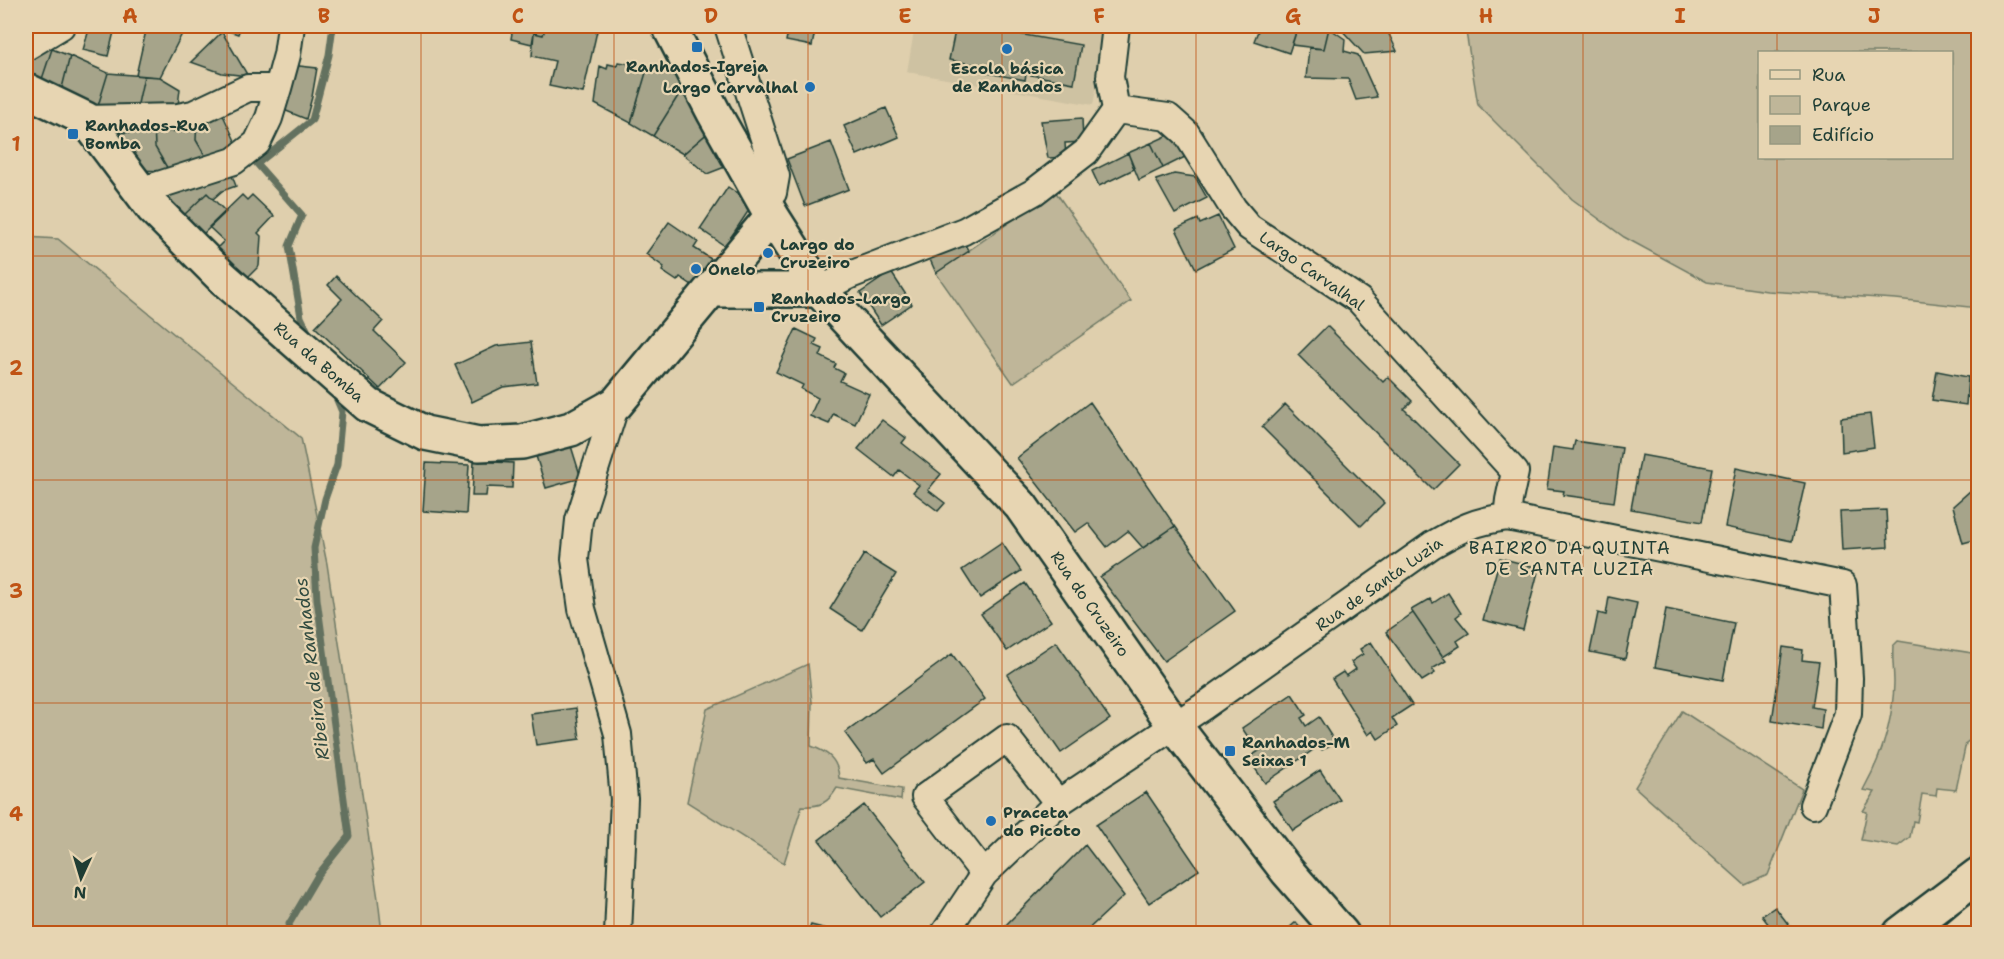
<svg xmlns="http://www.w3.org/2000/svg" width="2004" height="959" viewBox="0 0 2004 959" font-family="'Shantell Sans',sans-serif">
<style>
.built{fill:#cec2a2}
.green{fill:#bfb699;stroke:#6f7a66;stroke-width:1.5;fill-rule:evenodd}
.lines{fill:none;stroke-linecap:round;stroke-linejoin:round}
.stream{stroke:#63715f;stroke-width:7}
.building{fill:#a6a48a;stroke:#1f3d34;stroke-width:1.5}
.street-casing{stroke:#1f3d34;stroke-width:30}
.secondary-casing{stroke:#1f3d34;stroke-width:38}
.primary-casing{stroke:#1f3d34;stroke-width:38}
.street{stroke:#e7d5b2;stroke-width:26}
.secondary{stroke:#e7d5b2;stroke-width:33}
.primary{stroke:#e7d5b2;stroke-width:33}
.grid{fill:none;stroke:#c05314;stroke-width:1.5;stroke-opacity:0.55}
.poi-dot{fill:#1f6fb2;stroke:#e7d5b2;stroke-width:2}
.labels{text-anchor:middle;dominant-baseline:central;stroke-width:4.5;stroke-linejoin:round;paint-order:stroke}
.poi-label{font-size:16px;font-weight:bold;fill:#1f3d34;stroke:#e7d5b2;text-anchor:start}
.street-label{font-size:16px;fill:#1f3d34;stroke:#e7d5b2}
.neighbourhood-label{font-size:18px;letter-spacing:1.5px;fill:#1f3d34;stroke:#e7d5b2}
.water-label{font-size:18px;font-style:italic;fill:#304a3f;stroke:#e7d5b2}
.neatline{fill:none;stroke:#c05314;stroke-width:2}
.grid-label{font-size:20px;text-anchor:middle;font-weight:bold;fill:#c05314}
</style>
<rect width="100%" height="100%" fill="#dfcfad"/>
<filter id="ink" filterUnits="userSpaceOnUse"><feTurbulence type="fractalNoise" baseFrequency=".0167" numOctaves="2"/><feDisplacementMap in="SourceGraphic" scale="12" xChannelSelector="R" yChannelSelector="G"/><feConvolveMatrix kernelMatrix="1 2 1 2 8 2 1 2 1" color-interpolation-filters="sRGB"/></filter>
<g filter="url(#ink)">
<path class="built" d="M915,26H1108L1093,105L907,72Z"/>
<path class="green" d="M1465,26H1978V308L1896,299L1767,291L1707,282L1624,237L1572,199L1478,105ZM1760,52H1952V158H1760Z
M1055,191L1131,301L1013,383L936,273Z
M26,237L58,239L301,438L327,564L378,899L382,933H26Z
M1898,641L1978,654V734L1966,743L1956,790L1937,788L1936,796L1922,794L1917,822L1913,821L1910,837L1898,846L1861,840L1867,812L1863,811L1875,792L1863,790C1882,756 1893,722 1894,683C1894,671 1892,658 1893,646Z
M808,664L812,702L811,746C828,752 838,760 839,778L902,789L901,800L837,788C828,803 820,807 802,806L784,863L687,802L707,709Z
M1682,711L1802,789L1768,875L1745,885L1635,787Z"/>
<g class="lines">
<path class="stream" d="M310,336L301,317L289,246L302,215L257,164L312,120L329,55L333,26
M291,934L289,924L318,875L349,836L317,599L314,548L325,499L337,465L342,412L334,393"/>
</g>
<path class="building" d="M90,26L115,28L108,56L83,50Z
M147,26H186L160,77L136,75Z
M214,26H241L238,34Z
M506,26H546L543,35L534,33L532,44L511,39L512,33L504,30Z
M546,26H579V28L597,31L583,93L549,86L555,61L532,56L534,33L543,35Z
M789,26H816L812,46L786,41Z
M956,26H973L1081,45L1074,83L1026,74L1025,80L982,72L983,66L949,60Z
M1260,26H1298L1289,53L1254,41Z
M1298,26H1320L1329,28L1324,49L1292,45Z
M1338,26H1385L1397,51L1364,54Z
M1329,28L1345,39L1344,51L1358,55L1377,97L1356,100L1348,79L1306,78L1309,48L1324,49Z
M222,32L248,76L222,73L191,62Z
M38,43L52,49L39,88L26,81V53Z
M52,49L70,56L60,96L39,88Z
M70,56L108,73L98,106L60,96Z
M618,62L648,66L631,123L595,104L600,66L607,69L608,64L617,66Z
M290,65L317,68L312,97L306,119L279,108Z
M648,66L688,80L653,136L631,123Z
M108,73L144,76L136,113L98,106Z
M144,76L160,77L180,89L177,114L136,113Z
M688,80L710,131L683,154L653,136Z
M886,108L899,137L857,155L844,126Z
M221,111L238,147L207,159L196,140L197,120Z
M1082,118L1083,142L1065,143L1066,157L1048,158L1041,121Z
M197,120L196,140L207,159L169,171L155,147L154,123Z
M154,123L155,147L169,171L132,170L118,127Z
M710,131L730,165L707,174L683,154Z
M1171,134L1193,153L1163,168L1151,143Z
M831,142L849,189L805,206L787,159Z
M1151,143L1163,168L1139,180L1128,153Z
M1128,153L1134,169L1099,186L1092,171Z
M231,173L236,186L222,191L213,199L207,193L183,216L161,197Z
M1174,174L1195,177L1207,198L1175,214L1156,180Z
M728,187L753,204L725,246L700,229Z
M207,193L226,212L202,235L183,216Z
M242,195L247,200L252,195L274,216L258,233L261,236L259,266L246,279L215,250L224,241L209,227Z
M1218,216L1234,249L1196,269L1176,229L1198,219L1200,224Z
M669,222L698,242L694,248L711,259L692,285L680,277L677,281L662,271L664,267L646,254Z
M962,241L969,251L936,273L928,255Z
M891,272L912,304L881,325L860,293Z
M336,276L383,321L374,331L406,362L380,389L315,327L342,299L328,285Z
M1327,326L1383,382L1388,377L1412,401L1404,409L1459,464L1433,490L1298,355Z
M796,329L817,339L814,345L823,349L820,356L836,364L834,368L844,373L840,381L869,394L855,424L833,414L829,424L810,416L818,398L801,389L803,385L776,372Z
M531,342L537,383L503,387L472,402L455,365L496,346Z
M1937,371L1968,377L1966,405L1932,400Z
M1968,377L1978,379V400L1967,397Z
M1090,402L1175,526L1143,548L1128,531L1107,547L1088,523L1075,532L1017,458Z
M1285,404L1384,503L1361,526L1262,427Z
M1870,414L1874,447L1842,452L1841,418Z
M882,420L906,438L902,443L941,474L928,490L945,503L938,511L913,492L919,485L899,470L894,477L858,449Z
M1575,441L1622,448L1614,502L1563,495L1564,491L1547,489L1553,447L1573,450Z
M571,446L581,478L546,488L536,456Z
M1641,455L1712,468L1702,522L1631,509Z
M474,461L513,463L512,488L487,487L486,496H472Z
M426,463L469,465L466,514L423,511Z
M1736,468L1805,483L1792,541L1725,527Z
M1978,484V539L1963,543L1953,506Z
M1886,510L1888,547L1842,550L1840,512Z
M1175,526L1235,611L1164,661L1100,577Z
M1002,543L1021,571L980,598L962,570Z
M864,554L896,574L862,630L830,609Z
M1500,558L1539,568L1523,630L1483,620Z
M1025,583L1051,621L1007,651L981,614Z
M1448,593L1461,613L1456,617L1469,633L1457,641L1460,646L1443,657L1411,610L1430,599L1433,603Z
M1609,597L1637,603L1625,659L1590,652L1598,613L1606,615Z
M1666,609L1734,623L1723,680L1655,667Z
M1413,613L1446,661L1432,669L1435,673L1422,681L1386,632Z
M1056,642L1110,719L1061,753L1007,675Z
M1371,642L1412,705L1392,718L1397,726L1378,739L1373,731L1368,735L1332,679L1343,672L1346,676L1356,669L1351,662L1363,654L1360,649Z
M1783,647L1803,650L1802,660L1819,662L1812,707L1823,709L1821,729L1772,721Z
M952,654L985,699L884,773L874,759L867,763L845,733Z
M1292,694L1306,715L1301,718L1306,726L1319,717L1335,742L1322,750L1319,746L1265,783L1248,758L1262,749L1260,746L1256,749L1242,728Z
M576,708L580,739L536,745L531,714Z
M1320,770L1340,800L1293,831L1273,801Z
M1146,792L1199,870L1149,903L1096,825Z
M864,805L925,882L880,917L819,840Z
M1085,845L1124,896L1083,934H997Z
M1775,907L1795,933V934H1776L1762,916Z
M1296,922L1306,934H1282Z
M811,925L847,934H807Z"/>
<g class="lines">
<defs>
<path id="street" d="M728,26L776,176L773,193L764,201
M26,47L61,26
M1116,110L1168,117L1186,133L1233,208L1249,227L1359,300L1515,472L1509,500L1507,517
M86,119L178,117L193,114L248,88H278
M140,191L234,161L257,143L269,118L278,88L287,55L291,26
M819,290L850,275L964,231L1034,192L1086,152L1116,110L1110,77L1116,26
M616,404L579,520L575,559L582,609L618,734L624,799L618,934
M984,874L925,797L1007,738L1058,803
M944,934L984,874L1058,803L1204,706L1432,545C1460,529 1475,521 1507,517L1843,585L1849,678L1848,714L1813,805"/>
<path id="secondary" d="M669,26L714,113L772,216L819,290L1021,506L1175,726L1287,871L1342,934
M26,90L86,119L153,208L222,277L368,405L425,433L479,444L522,442L571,429L616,404L772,216
M711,290H819"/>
<path id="primary" d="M1900,934L1978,875
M1960,934L1978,919"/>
</defs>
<use href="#street" class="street-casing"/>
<use href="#secondary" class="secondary-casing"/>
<use href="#primary" class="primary-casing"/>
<use href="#street" class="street"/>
<use href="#secondary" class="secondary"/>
<use href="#primary" class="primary"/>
</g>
</g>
<path class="grid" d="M227,26V934M421,26V934M614,26V934M808,26V934M1002,26V934M1196,26V934M1390,26V934M1583,26V934M1777,26V52M1777,158V934M26,256H1978M26,480H1978M26,703H1978"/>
<g class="poi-dot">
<rect x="691" y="41" width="12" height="12" rx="3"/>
<circle cx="1007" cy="49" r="6"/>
<circle cx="810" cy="87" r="6"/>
<rect x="67" y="128" width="12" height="12" rx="3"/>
<circle cx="768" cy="253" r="6"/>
<circle cx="696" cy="269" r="6"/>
<rect x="753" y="301" width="12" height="12" rx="3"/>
<rect x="1224" y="745" width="12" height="12" rx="3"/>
<circle cx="991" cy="821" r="6"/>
</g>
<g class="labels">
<g class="poi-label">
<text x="697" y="66" text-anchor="middle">Ranhados-Igreja</text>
<text x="1007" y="68" text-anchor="middle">Escola básica<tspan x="1007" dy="18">de Ranhados</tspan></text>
<text x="798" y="87" text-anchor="end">Largo Carvalhal</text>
<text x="85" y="125">Ranhados-Rua<tspan x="85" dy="18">Bomba</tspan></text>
<text x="780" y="244">Largo do<tspan x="780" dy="18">Cruzeiro</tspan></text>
<text x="708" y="269">Onelo</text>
<text x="771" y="298">Ranhados-Largo<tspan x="771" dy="18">Cruzeiro</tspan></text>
<text x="1242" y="742">Ranhados-M<tspan x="1242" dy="18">Seixas 1</tspan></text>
<text x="1003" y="812">Praceta<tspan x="1003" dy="18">do Picoto</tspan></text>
</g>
<g class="street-label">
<text transform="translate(1312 271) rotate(35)">Largo Carvalhal</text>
<text transform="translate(319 362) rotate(41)">Rua da Bomba</text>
<text transform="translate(1379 584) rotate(-35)">Rua de Santa Luzia</text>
<text transform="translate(1090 604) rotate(55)">Rua do Cruzeiro</text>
</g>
<g class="neighbourhood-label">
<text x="1570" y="548">BAIRRO DA QUINTA<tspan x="1570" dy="21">DE SANTA LUZIA</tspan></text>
</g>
<g class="water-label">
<text transform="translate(312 669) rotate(-97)">Ribeira de Ranhados</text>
</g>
</g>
<rect width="2004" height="959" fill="none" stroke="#e7d5b2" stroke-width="66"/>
<rect x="1758" y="51" width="195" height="108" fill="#e7d5b2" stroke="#979880" stroke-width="1.5"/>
<rect x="1770" y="70" width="30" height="9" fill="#e7d5b2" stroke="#979880" stroke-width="1.5"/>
<text x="1812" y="81" font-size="18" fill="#1f3d34">Rua</text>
<rect x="1770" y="96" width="30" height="18" fill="#bfb699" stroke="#979880" stroke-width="1.5"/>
<text x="1812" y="111" font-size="18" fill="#1f3d34">Parque</text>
<rect x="1770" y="126" width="30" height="18" fill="#a6a48a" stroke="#979880" stroke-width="1.5"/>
<text x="1812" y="141" font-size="18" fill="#1f3d34">Edifício</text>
<g transform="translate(81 878) rotate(184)" stroke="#e7d5b2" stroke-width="4.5" paint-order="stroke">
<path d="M0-4.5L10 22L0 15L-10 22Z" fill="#1f3d34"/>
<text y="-9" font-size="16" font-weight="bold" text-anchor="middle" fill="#1f3d34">N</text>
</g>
<rect x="33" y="33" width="1938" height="893" class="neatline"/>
<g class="grid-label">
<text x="130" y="23">A</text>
<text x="324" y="23">B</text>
<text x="518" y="23">C</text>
<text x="711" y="23">D</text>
<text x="905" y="23">E</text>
<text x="1099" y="23">F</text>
<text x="1293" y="23">G</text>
<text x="1486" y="23">H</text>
<text x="1680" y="23">I</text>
<text x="1874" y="23">J</text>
<text x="16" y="151">1</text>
<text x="16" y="375">2</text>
<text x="16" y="598">3</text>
<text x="16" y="821">4</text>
</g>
</svg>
